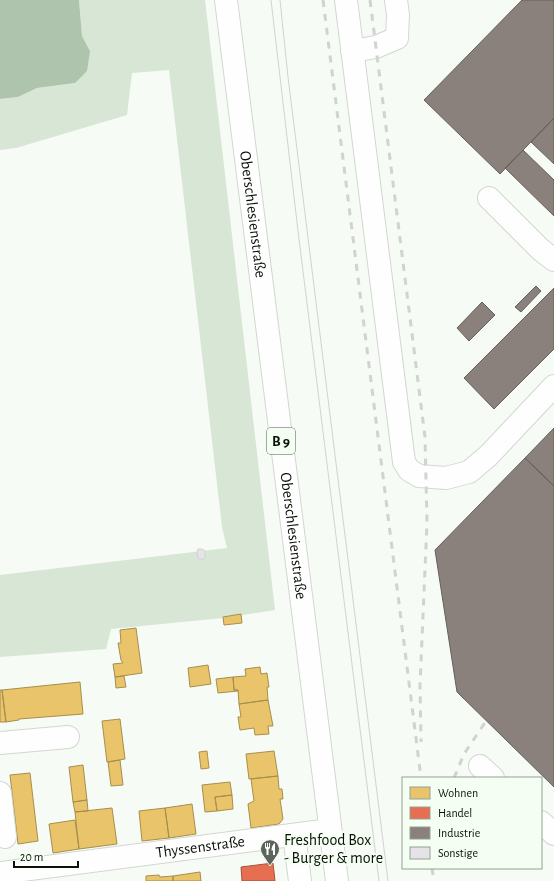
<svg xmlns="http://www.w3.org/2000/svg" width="554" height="881" viewBox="0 0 554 881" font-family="'Alegreya Sans',sans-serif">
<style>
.green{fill:#d8e6d5}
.water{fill:#afc4ac}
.homes{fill:#e9c46a;stroke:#a68f4d}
.shops{fill:#e76f51;stroke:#a5533b}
.industry{fill:#8a817c;stroke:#646059}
.building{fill:#e5e3e7;stroke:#d3d2d5}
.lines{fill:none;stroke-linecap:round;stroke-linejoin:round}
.minor-casing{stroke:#d1d8cf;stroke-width:24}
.major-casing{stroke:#d1d8cf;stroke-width:24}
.minor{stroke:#fefefe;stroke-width:22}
.major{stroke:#fefefe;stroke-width:22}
.tram{stroke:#d1d3d1;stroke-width:1}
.rail{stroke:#d1d3d1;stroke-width:3;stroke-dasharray:7 7;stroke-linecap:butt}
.labels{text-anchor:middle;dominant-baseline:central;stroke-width:4;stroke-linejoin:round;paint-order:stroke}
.shield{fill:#f4fef2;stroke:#50594e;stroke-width:1}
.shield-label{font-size:15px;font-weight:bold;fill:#0a1208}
.street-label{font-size:16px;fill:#0a1208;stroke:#f4fef2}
.poi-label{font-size:16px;fill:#0a1208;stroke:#f4fef2;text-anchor:start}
</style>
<rect width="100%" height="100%" fill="#f6fbf5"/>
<path class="green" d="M79,0H205L275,610L223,618L111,629L106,649L0,657V575L227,548L222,527L169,70L132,73L127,115L16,148L0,150V98L1,99L18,97L37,88L75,83L90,51L82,36Z"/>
<path class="water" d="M0,0H79L82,36L90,51L87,71L75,83L37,88L18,97L0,99Z"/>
<path class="homes" d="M241,614L242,623L224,625L223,617Z
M136,628L142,673L115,677L113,664L123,663L121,660L118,643H121L120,630Z
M208,665L211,684L190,687L188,668Z
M260,667L261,674L267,673L269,687H267L268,700L239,704L238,690H234L233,677L246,676L245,669Z
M124,676L126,687L116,688L115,677Z
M233,677L234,690H238V691L218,693L216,679Z
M80,682L83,714L19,719V720L6,722L2,690Z
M0,690H2L6,722H0Z
M268,700L273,726H268L269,734L255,735L254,728L240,730L238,717H241L239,704Z
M120,719L125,759L107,762L102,721Z
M207,751L209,768L201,769L199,752Z
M274,751L278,776L249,779L246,754Z
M120,760L123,785L111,786L108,762Z
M83,765L87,800L73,802L69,767Z
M30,773L38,841L18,844L10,775Z
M278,776L279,789H282L283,799H280L283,819L279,824L251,828L248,804L254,801L251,779Z
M230,782L232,795L215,797L217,811L205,812L202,785Z
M232,795L233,809L217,811L215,797Z
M87,800L88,811L75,812L73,802Z
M192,804L196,834L169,838L165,808Z
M112,808L117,844L79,849L75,812Z
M165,808L169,838L142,841L139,811Z
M75,820L79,849L53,853L49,824Z
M200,872L201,881H173V876Z
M159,875L160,877L173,876V881H146V876Z"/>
<path class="shops" d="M273,863L275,881H242L241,867Z"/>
<path class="industry" d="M522,0H554V118L500,174L424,100Z
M554,118V164L531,142Z
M523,150L554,180V216L505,168Z
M536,286L541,291L521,312L515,307Z
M554,288V349L494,409L464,378Z
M482,302L495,315L469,341L457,328Z
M554,428V486L525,458Z
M525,458L554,486V787L457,692L435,550Z"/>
<path class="building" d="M198,549H202L205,551V557L203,560L198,558L197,552Z"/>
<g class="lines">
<defs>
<g id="minor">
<path d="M346,0L404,462L409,470L419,476L446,478L469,472L488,456L554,386"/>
<path d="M352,51L376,47L397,38L398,15L396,0"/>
<path d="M489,198L541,250L554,260"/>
<path d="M0,743L68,737"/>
<path d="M480,766L493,778"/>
<path d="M0,793L5,837"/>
<path d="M541,822L554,834"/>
<path d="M294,835L300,881"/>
<path id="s1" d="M0,873L330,830"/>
</g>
<g id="major">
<path id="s2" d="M226,0L337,881"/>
</g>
</defs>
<use href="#minor" class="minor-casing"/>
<use href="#major" class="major-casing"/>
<use href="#minor" class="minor"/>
<use href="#major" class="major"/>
<path class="tram" d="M271,0L298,231L379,881
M280,0L288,77L388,881"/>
<path class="rail" d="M323,0L421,778
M370,0L425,437L427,523L420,685L421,742
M454,778L464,754L486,721
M432,868L434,881"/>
</g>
<defs>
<symbol id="restaurant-pin" viewBox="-11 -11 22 30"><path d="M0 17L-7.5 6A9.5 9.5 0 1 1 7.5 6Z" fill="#5d645b" stroke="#f4fef2"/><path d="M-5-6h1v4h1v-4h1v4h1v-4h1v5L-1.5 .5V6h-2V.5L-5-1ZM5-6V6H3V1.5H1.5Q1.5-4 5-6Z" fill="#fff"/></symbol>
</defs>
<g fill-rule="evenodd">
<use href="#restaurant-pin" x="259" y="838" width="22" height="30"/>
</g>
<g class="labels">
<rect class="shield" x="267" y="428" width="28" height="26" rx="3"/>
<g class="shield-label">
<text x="281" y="441">B 9</text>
</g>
<g class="street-label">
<text stroke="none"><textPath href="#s2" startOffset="216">Oberschlesienstraße</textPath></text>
<text stroke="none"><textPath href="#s2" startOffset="540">Oberschlesienstraße</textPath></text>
<text stroke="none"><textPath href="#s1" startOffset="202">Thyssenstraße</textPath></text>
</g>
<g class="poi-label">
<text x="284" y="840">Freshfood Box<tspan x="284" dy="18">- Burger &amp; more</tspan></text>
</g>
</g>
<rect x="402" y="777" width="140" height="92" fill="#f4fef2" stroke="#96a094"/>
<rect x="410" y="787" width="20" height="12" fill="#e9c46a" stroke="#96a094"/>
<text x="438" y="797" font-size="12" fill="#0a1208">Wohnen</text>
<rect x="410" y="807" width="20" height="12" fill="#e76f51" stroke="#96a094"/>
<text x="438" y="817" font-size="12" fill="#0a1208">Handel</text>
<rect x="410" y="827" width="20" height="12" fill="#8a817c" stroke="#96a094"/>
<text x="438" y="837" font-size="12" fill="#0a1208">Industrie</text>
<rect x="410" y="847" width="20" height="12" fill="#e5e3e7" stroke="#96a094"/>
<text x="438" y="857" font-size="12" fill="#0a1208">Sonstige</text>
<path d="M14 861v6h64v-6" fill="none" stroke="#0a1208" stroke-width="2"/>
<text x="20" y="861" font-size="12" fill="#0a1208" stroke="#f4fef2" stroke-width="3" paint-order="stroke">20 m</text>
</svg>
